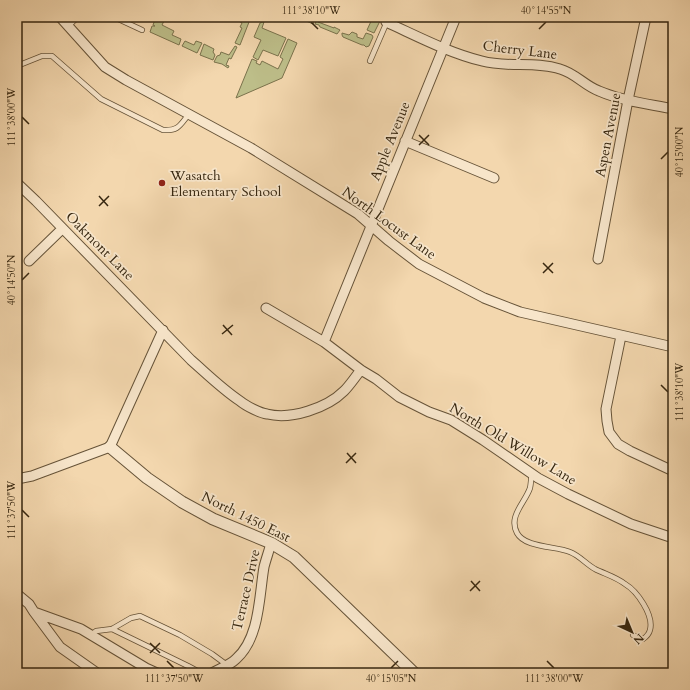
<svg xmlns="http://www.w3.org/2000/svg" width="690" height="690" viewBox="0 0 690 690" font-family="Cardo,serif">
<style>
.grass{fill:#bdbe89;stroke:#7a724c}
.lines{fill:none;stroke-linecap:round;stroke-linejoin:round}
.service-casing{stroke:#665338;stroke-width:6}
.minor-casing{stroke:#665338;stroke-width:11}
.tertiary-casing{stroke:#665338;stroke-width:13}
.service{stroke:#f7e5ca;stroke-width:4.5}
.minor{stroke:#f7e5ca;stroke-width:9}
.tertiary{stroke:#f7e5ca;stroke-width:11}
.ticks{fill:none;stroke:#372710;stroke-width:1.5}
.poi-dot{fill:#8f2418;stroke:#f7e5ca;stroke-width:1.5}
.labels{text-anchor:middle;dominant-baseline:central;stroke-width:3.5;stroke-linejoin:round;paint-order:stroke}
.street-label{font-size:14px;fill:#372710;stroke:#f7e5ca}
.poi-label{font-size:14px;fill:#372710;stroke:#f7e5ca;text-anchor:start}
.neatline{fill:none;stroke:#372710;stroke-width:1.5}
.ticks-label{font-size:10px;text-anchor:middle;fill:#372710}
</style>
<rect width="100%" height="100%" fill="#f3d7ae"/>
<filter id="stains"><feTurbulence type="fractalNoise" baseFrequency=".005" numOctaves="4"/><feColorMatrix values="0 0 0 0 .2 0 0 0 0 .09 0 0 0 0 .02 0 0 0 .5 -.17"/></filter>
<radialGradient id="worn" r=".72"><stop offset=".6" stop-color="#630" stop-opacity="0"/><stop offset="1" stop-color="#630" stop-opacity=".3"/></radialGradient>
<path class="grass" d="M156,17H162L165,19L162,25L174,31L172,35L181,39L179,45L150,32L152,26H155L153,25Z
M236,17H251L240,45L235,43L242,28L240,27L242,23L235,19Z
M297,17H316L313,24Z
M318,17L320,18L318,22L334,28V27L340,30L337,34L320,27L319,25L315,24Z
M373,17L380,21L374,33L367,30Z
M262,22H264L262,28L286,38L278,56L263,50L258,60L253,57L261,40L254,37L260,23Z
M352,32L357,34V37L363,39L366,33L372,35L373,37L369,46L366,47L364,45H362L343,37L342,35V33L349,35Z
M288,39L297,43L282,78L236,98L252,59L257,61L256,63L260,65L262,61L278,69L283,59L280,57Z
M185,41L194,45L196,41L202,43L197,53L182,46Z
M204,44L214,49L213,52L215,55L213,60L200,55Z
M235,46L237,47L231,59L229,58L226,65L229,66L228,68L222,64L214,62L217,56L220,55L221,52L229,55Z"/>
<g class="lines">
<defs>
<path id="service" d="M114,17L142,30
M68,26L78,17
M370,61L389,17
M17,66L42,56H52L101,99L163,130C179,131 180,125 189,114
M532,473C531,478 531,484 530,488C525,503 508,516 517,533C525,548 556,546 570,552C580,556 586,564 595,569C605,574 616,577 625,584C637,591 654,615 650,630C649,634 646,637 643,639H640L633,635
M112,629L188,666L201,673
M91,635L96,631L112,629L131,618L140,616L180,635L212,654L227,665"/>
<path id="minor" d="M60,17L105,67L126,80L251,148L358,214L389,241L419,264L484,298L520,312L673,347
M386,22C417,36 449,53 482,61C507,68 535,61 560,69C575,73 585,86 599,91C622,101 649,104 673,109
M405,141L494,178
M17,183L36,201L191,360C207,374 222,389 240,401C246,406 260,413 267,414C291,420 327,408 344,391C350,385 355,377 361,370
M598,259L628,100L646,17
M29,261L62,229
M266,308L324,342L361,370L376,379L399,397L429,412L451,420L483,440L538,478L568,494L631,524L673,538
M621,336L606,409L607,421L609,432L618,444L630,451L673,471
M324,342L456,17
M17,479L32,476L110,447L163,330
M17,594L29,604L34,612L81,629L146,668L157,673
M34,612L60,647L97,673
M212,673C219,669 230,665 236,659C260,638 259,596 264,567C266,559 269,551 271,543"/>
<path id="tertiary" d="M110,447L147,478L182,502L213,519L271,543L294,557L414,673"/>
</defs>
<use href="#service" class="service-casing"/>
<use href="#minor" class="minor-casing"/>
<use href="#tertiary" class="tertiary-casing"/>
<use href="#service" class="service"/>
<use href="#minor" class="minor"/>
<use href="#tertiary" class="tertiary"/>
</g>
<path class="ticks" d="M311,22L318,29M539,29L546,22M22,117L29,124M419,135L429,145M419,145L429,135M661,159L668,152M99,196L108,206M99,206L109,196M543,263L553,273M543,273L553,263M22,280L29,273M223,325L232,335M222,334L233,325M661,385L668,392M347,453L356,463M346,463L356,453M22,510L29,517M471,581L480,591M470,591L480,581M150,643L160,653M150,653L160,643M167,661L174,668M547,661L554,668M391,668L398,661"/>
<circle class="poi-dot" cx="162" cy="183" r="4"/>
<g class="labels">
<g class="street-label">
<text transform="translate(520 50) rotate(7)">Cherry Lane</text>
<text transform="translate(608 135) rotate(-79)">Aspen Avenue</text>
<text transform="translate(390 141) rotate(-68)">Apple Avenue</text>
<text transform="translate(389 223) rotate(36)">North Locust Lane</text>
<text transform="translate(100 246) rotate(45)">Oakmont Lane</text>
<text transform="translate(513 444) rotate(31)">North Old Willow Lane</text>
<text transform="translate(246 517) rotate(26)">North 1450 East</text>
<text transform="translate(246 590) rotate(-77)">Terrace Drive</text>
</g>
<g class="poi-label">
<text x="170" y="175">Wasatch<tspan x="170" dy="16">Elementary School</tspan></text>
</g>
</g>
<rect width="690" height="690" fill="none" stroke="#f3d7ae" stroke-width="44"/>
<g transform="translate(632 632) rotate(136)" stroke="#f7e5ca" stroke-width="3" paint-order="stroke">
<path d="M0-3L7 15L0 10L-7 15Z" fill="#372710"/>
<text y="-6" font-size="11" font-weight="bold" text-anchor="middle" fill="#372710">N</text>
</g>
<rect x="22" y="22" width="646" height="646" class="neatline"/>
<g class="ticks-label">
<text x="311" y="14">111°38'10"W</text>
<text x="546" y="14">40°14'55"N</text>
<text transform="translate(11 117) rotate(-90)" y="4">111°38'00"W</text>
<text transform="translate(679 152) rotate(-90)" y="4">40°15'00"N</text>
<text transform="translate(11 280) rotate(-90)" y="4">40°14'50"N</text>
<text transform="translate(679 392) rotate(-90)" y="4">111°38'10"W</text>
<text transform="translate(11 510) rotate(-90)" y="4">111°37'50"W</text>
<text x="174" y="682">111°37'50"W</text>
<text x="391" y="682">40°15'05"N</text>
<text x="554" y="682">111°38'00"W</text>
</g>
<rect width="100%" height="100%" filter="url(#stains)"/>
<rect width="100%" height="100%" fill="url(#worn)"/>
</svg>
